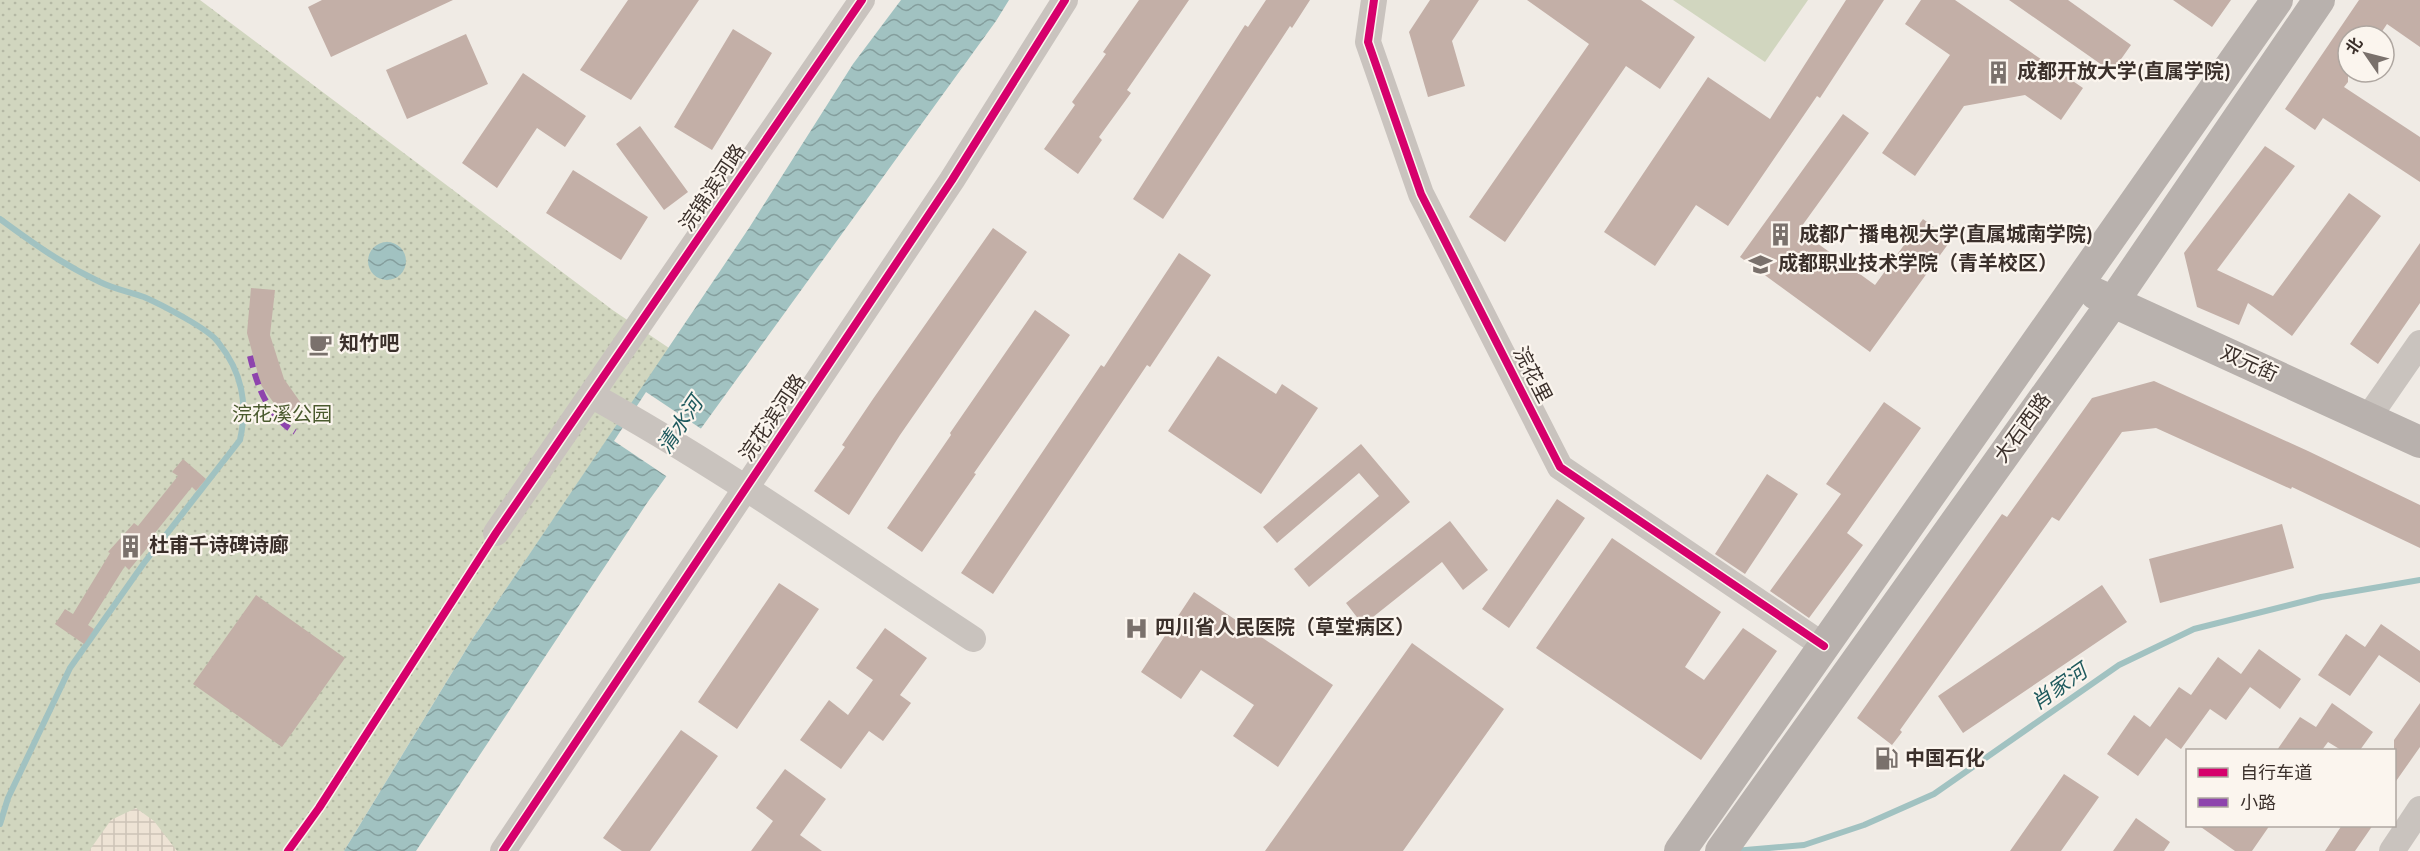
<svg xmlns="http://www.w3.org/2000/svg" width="2420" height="851" viewBox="0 0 2420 851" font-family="'Source Sans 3','Noto Sans SC',sans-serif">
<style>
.grass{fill:#d1d6bf}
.park{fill:url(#park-dots)}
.plaza{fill:url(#plaza-grid)}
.water{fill:url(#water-waves)}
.pier{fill:#f0ebe5}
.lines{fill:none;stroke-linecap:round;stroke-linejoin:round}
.stream{stroke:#a1c2c1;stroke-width:6}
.building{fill:#c3afa7}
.minor{stroke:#c9c3be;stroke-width:26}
.major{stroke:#b8b1ad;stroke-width:32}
.quiet{stroke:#8e44ad;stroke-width:6;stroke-dasharray:12 6;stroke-linecap:butt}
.cycleway-casing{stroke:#fbf5ee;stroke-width:11}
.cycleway{stroke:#d6006c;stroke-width:8}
.labels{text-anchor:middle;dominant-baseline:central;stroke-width:4.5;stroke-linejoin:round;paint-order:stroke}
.poi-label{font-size:20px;font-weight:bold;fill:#3b302b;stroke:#fbf5ee;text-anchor:start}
.street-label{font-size:20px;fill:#3b302b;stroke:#fbf5ee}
.park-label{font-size:20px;fill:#4a5a2e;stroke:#fbf5ee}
.water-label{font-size:21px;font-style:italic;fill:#1f5a5e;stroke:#fbf5ee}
</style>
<defs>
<pattern id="park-dots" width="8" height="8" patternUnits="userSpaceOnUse" patternTransform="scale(1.5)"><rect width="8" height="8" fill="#d1d6bf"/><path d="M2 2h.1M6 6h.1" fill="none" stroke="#b4b8a4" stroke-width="1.8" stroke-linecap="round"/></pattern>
<pattern id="plaza-grid" width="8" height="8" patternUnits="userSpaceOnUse" patternTransform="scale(1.5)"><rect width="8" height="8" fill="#eee3d5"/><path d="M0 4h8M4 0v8" fill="none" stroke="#cdc3b7"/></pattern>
<pattern id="water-waves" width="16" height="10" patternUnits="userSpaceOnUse" patternTransform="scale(1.5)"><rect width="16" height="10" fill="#a1c2c1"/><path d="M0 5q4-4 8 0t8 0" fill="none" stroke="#849e9d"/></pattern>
</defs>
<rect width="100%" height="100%" fill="#f0ebe5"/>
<path class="grass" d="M1673,0H1808L1765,62Z"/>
<path class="park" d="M0,0H200L614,311L669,348L473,638L344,851H0Z"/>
<path class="plaza" d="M136,808L154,821L177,851H89L111,820Z"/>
<path class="water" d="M901,0H1009L996,21L647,503L416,851H344L473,638L749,228L853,64Z
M368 261a19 19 0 1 1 38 0a19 19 0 1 1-38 0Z"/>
<path class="pier" d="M646,392L703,430L669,478L614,441Z"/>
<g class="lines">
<path class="stream" d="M0,219C34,244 62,264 100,282C114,289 130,292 144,297C160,304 209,329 218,342C242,372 248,403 240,440L144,563L70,668L8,798L0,824
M1734,851L1804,845L1864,825L1934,794L2119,665L2194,629L2321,597L2420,580"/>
</g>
<path class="building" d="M322,0H453L331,57L308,7Z
M628,0H699L631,100L580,70Z
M1139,0H1189L1127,90L1131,93L1099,137L1102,140L1078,174L1044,149L1075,105L1072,102L1106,54L1103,52Z
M1266,0H1310L1292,28L1290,26L1163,219L1133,199L1245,25L1248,27Z
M1430,0H1479L1452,41L1465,86L1428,97L1409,32Z
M1527,0H1641L1695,37L1660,89L1626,66L1505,242L1469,217L1589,44Z
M1846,0H1884L1820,98L1817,96L1728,226L1696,205L1655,266L1604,232L1708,77L1770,119Z
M1921,0H1955L2083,88L2061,120L2025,95L1964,106L1915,176L1882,153L1950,55L1905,24Z
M2009,0H2068L2131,45L2112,72Z
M2173,0H2231L2212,27Z
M2359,0H2420V47L2387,24L2379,36H2348V82L2344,87L2420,137V182L2323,118L2315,130L2285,109Z
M733,29L772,53L712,150L674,127Z
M466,34L488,84L407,119L386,70Z
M523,73L586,116L565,147L537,128L497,188L462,163Z
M1843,114L1869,133L1799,230L1875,285L1923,219L1951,240L1870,352L1740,257Z
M640,126L688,192L664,210L616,144Z
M2265,146L2295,166L2217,270L2273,296L2349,193L2381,216L2292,336L2248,303L2239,325L2197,307L2184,253Z
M573,170L648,217L621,260L546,213Z
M993,228L1027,252L900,435L849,515L814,491L845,447L842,445L873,399Z
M2420,243V303L2378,364L2350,344Z
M1179,253L1211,275L1150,367L1147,365L993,594L961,573L1101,365L1104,367Z
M251,288L275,290L270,335L284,379L308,413L288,423L261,385L247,333Z
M1035,310L1070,335L974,473L976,474L922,552L887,528L951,435L950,433Z
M1218,356L1276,394L1282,384L1318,408L1261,494L1168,431Z
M2154,381L2308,451L2420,505V548L2292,487L2291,489L2156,428L2122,432L2059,521L2052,517L1900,730L1902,732L1892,745L1857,718L2002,514L2007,517L2092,398Z
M1884,402L1921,428L1847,533L1863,545L1809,618L1770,591L1841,494L1826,484Z
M1361,444L1410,502L1309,587L1294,569L1379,496L1359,473L1277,543L1263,527Z
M183,459L206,479L196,491L192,487L150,539L153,541L129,570L125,566L88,625L94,629L84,644L55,624L65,609L73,614L110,553L108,552L134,523L138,526L178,476L172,472Z
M1767,474L1798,494L1745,574L1715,554Z
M1557,499L1585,518L1509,628L1482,609Z
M1450,521L1488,570L1463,590L1442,562L1363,625L1346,603Z
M2282,524L2294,568L2160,603L2149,559Z
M1612,538L1721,612L1685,667L1704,680L1743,628L1777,651L1701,760L1536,648Z
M779,583L819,609L737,729L698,702Z
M2102,585L2127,622L1963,733L1938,696Z
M1194,592L1333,685L1278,767L1233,736L1254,705L1201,670L1181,699L1141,672Z
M256,595L345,658L282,747L193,684Z
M2381,624L2420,651V683L2379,655L2350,696L2318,675L2346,634L2365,647Z
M885,628L927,658L900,695L911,703L883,741L869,731L841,769L800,740L829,700L848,715L873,680L856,668Z
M1412,643L1504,709L1403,851H1265Z
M2259,649L2301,679L2280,709L2250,687L2226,720L2210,709L2181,749L2166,738L2138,776L2107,754L2134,715L2150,727L2179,687L2191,695L2218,657L2241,674Z
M2332,703L2373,732L2360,750H2341L2328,742L2322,750H2277L2300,717L2316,727Z
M2420,703V747L2394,784V740Z
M681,730L718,756L650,851H622L603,838Z
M785,769L826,799L800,835L822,851H751L773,821L756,808Z
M2064,774L2099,797L2061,851H2010Z
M2136,818L2170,842L2164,851H2113Z
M2198,825H2270L2252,851H2235Z
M2342,825H2373L2355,851H2325Z"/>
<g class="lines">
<path class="minor" d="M1374,0L1368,42L1421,194L1560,467L1824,646
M591,395C722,467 848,557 973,639
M2368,418L2420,343
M496,533L862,0
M503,851L952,180L1065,0
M2392,851L2420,809"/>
<path class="major" d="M2096,294L2420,442
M1680,851L2277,0
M1721,851L2113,302L2319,0"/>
<path class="quiet" d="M250,356C257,385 267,416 295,432"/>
<defs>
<path id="cycleway" d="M1374,0L1368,42L1421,194L1560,467L1824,646
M288,851L319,808L496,533L862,0
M503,851L952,180L1065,0"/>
</defs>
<use href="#cycleway" class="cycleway-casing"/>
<use href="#cycleway" class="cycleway"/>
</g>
<defs>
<symbol id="building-bare" viewBox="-9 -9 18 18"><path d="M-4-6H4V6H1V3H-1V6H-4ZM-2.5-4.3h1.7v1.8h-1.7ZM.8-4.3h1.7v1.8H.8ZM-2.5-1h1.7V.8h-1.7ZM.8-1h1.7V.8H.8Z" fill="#7a716c" stroke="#fbf5ee" stroke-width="2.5" paint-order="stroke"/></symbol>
<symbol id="university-bare" viewBox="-9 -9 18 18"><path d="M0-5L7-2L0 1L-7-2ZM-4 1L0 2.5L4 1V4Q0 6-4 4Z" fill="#7a716c" stroke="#fbf5ee" stroke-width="2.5" paint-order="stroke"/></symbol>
<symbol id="cafe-bare" viewBox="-9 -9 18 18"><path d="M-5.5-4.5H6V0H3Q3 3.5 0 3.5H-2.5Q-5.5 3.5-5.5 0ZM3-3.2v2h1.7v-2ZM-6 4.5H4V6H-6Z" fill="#7a716c" stroke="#fbf5ee" stroke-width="2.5" paint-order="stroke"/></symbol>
<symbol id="hospital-bare" viewBox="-9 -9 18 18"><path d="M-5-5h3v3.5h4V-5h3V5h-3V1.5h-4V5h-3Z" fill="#7a716c" stroke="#fbf5ee" stroke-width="2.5" paint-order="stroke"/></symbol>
<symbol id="fuel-bare" viewBox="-9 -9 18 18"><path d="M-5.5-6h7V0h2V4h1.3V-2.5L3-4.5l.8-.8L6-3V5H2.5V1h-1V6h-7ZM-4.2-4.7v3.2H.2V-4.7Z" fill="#7a716c" stroke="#fbf5ee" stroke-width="2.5" paint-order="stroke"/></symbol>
</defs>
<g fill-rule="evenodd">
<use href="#building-bare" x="1982" y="56" width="33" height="33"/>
<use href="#building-bare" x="1764" y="218" width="33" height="33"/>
<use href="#university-bare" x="1744" y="248" width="33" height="33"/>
<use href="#cafe-bare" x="304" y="328" width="33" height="33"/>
<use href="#building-bare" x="114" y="530" width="33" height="33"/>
<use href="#hospital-bare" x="1120" y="612" width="33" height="33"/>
<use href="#fuel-bare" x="1870" y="742" width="33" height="33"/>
</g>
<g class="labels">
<g class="poi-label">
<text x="2017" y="72">成都开放大学(直属学院)</text>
<text x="1799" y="235">成都广播电视大学(直属城南学院)</text>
<text x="1778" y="264">成都职业技术学院（青羊校区）</text>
<text x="339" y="344">知竹吧</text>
<text x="149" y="546">杜甫千诗碑诗廊</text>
<text x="1155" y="628">四川省人民医院（草堂病区）</text>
<text x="1905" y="759">中国石化</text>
</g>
<g class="street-label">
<text transform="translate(713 188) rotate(-56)">浣锦滨河路</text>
<text transform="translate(2249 364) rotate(24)">双元街</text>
<text transform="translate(1532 375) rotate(63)">浣花里</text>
<text transform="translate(773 418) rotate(-56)">浣花滨河路</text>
<text transform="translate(2023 428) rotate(-54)">大石西路</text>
</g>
<g class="park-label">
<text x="282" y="415">浣花溪公园</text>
</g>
<g class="water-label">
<text transform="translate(680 425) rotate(-56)">清水河</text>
<text transform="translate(2059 687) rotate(-35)">肖家河</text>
</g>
</g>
<rect x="2186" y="749" width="210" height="78" fill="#fbf5ee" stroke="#aea6a0" stroke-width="1.5"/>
<rect x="2198" y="768" width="30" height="9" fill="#d6006c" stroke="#aea6a0" stroke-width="1.5"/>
<text x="2240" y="779" font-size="18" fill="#3b302b">自行车道</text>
<rect x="2198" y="798" width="30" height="9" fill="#8e44ad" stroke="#aea6a0" stroke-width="1.5"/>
<text x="2240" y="809" font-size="18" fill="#3b302b">小路</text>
<g transform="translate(2366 54) rotate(305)"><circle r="28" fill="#fbf5ee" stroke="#aea6a0" stroke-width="1.5"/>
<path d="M0-4.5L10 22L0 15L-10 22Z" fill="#7a716c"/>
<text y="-9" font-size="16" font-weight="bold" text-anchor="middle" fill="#3b302b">北</text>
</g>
</svg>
